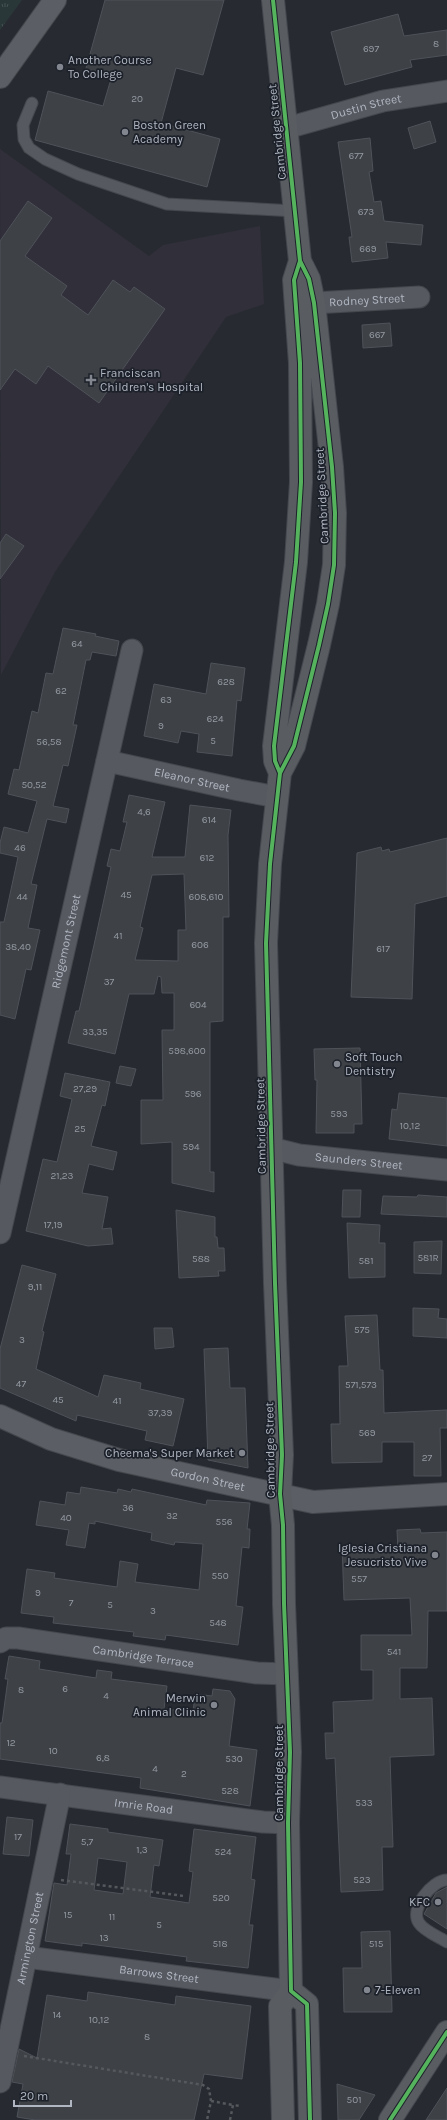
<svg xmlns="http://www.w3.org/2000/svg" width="447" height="2120" viewBox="0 0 447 2120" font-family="Karla,sans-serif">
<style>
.medical{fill:#312f3a}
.grass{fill:url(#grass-tufts)}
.building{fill:#3e4146;stroke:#4e5259;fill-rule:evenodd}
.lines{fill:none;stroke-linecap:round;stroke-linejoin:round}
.lane-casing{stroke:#44474c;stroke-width:13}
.street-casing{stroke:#44474c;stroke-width:23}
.secondary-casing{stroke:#44474c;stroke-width:24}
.primary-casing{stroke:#44474e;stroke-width:24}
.path{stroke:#55595d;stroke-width:2.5;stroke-dasharray:3 3;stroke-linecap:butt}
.lane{stroke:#565960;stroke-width:11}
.street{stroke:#565960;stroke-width:21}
.secondary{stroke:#5b5e64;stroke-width:22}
.primary{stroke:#595c61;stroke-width:22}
.cycleway-casing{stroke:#1c212a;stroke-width:6}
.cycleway{stroke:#56b35d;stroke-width:4}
.poi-dot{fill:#81868f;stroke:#1c212a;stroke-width:1.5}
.labels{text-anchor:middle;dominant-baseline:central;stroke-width:3.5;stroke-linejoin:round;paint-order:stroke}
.number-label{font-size:10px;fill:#949aa3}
.poi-label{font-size:12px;fill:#b1b7c2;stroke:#1c212a;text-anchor:start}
.street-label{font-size:12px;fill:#b1b7c2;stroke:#1c212a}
</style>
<defs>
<pattern id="grass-tufts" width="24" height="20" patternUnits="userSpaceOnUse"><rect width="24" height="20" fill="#293739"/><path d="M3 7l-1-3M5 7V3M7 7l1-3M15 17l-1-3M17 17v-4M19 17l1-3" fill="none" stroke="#465254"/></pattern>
</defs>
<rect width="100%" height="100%" fill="#272b31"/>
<path class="medical" d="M0,149L149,256L163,245L260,226L264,304L226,317L55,572L1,675Z"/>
<path class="grass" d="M0,0H22L0,30Z"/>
<path class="building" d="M105,0H224L203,75L176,68L161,123L220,139L207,187L35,140L48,91L103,106L111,79L85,72Z
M398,14L404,36L447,30V55L410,60L412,67L345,85L331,32Z
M430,121L436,142L414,149L408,128Z
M370,138L373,171L369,172L374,202L381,201L384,221L423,225L421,245L386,242L388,258L352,262L349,237H352L338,142Z
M28,201L52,218L25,256L67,286L61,295L88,315L113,280L130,292L134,287L165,309L99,403L48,366L36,384L15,369L0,390V241Z
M390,323L392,346L363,348L362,325Z
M6,534L24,546L0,579V543Z
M63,628L96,634L95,636L119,641L116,656L92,652L90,660H86L73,725H77L68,766L63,765L53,806L69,809L66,823L47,819L31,884L37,885L28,928L40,930L31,970L26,969L15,1019L0,1015V922H4L18,857L0,853V843L4,827L28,833L37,801L8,794L14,769L19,770L32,711L38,713L46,673L53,674Z
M211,663L245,668L241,701L237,700L232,756L197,752L199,734L181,731L178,743L144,736L154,684L206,694Z
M129,795L165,802L152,857H185L190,805L231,810L228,835L229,917H223V1021L210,1022V1172H214V1192L172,1183V1142L141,1144V1100H163L162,1030H174V993H162L161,977L158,976L154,994H129L115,1054L68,1043L76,1011H79L94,945L111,867L107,866L111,849L120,851L127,822H123ZM184,874L186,930H178V961L135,960L143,928L140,927L152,875Z
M447,838V896L415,904L412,999L351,997L357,853L381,847L382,851L389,849L390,852Z
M360,1048L362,1124H354V1133H316L317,1080H315L314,1049Z
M120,1066L136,1069L131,1086L116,1083Z
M65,1073L110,1082L105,1106L102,1105L91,1146L117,1152L113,1170L89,1164L82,1193L108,1197L102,1229L111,1228L113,1244L88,1246L26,1231L43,1159L57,1162L72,1099L60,1096Z
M399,1093L447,1098V1146L389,1139L392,1109L397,1110Z
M343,1190H361L360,1217H342Z
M418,1195L447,1197V1217L381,1214L383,1196L417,1197Z
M176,1210L215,1217V1237H217L218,1248H224L225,1271H218L219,1276L179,1278Z
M347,1223L380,1225L379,1243H385V1277L349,1278Z
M442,1241L441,1274L414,1273V1242Z
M22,1265L56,1274L42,1331L44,1332L36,1369L98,1397L104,1375L141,1383L140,1389L184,1399L173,1446L145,1440L147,1431L77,1415L76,1421L0,1388V1349Z
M413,1308L439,1309L438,1318L447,1319V1338L413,1336Z
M377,1315L380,1370H383L384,1413L447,1410V1428H440L441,1476H414V1442H382V1462L332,1463L331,1424H340L339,1366H348L345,1316Z
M154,1328H172L174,1347L155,1349Z
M228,1348L230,1388H245L248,1468L208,1460L204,1349Z
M81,1487L117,1493L118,1489L131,1492L132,1489L206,1505L207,1500L250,1503L247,1529H250L249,1548L242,1547L236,1606L243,1607L238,1645L166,1635L165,1640L133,1636L134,1632L53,1623L54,1617L21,1613L27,1569L55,1573L54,1578L117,1587L120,1561L138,1564L135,1582L199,1590L203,1544L175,1542L174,1545L151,1540L152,1533L95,1521V1524L89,1523L85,1548L66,1545L69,1530L36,1525L40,1501L65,1505L67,1492L80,1494Z
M420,1529L421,1533L447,1532V1611H428L427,1668H400V1699L432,1698L434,1755L390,1757L393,1847H382L383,1890L341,1892L335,1758L326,1759L325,1733H334L333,1702L373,1700V1670H361V1635H412L410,1598L344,1600L342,1546H359L360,1553L398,1551L397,1530Z
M9,1656L40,1661L39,1669L96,1678L97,1670L112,1672L111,1679L167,1686L164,1709L193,1712L195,1694L212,1696L213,1689L230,1691L235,1699L229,1746L257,1750L250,1806L140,1788L141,1778L0,1759V1723H2L8,1679H5Z
M7,1817L33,1820L29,1856L3,1854Z
M70,1824L108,1829V1832L163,1840L159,1866L154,1865L150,1897L189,1903L193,1872L189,1871L194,1829L256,1837L251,1879L255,1880L249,1925H253L248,1968L186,1961L187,1957L82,1943V1946L45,1941L54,1883L67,1885L71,1854H66ZM98,1858L127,1862L123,1894L94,1890Z
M447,1887V1929L424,1914L436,1893Z
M390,1931L392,2012H344L343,1968H362L361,1932Z
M88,1992L175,2005L176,1996L251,2006L242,2079L204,2074L194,2120H35L17,2117L23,2084L12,2082L19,2049L37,2058L47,1995L87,2001Z
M337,2084L375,2095L359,2120H338Z
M447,2088V2120H426Z"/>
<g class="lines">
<defs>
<path id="lane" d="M32,103L23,125L24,139L29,148L45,159L78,174L167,204L295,211
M447,1880C432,1880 409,1909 419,1923C424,1931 439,1937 447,1942"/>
<g id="street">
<path id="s1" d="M287,128L383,101L447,91"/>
<path id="s2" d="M314,303L419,297"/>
<path id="s3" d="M107,761L239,790L277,797"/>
<path id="s4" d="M271,1148L299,1155L447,1170"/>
<path id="s5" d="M0,1233L132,650"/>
<path id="s6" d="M0,1642L6,1638H18L257,1673L287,1674"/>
<path id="s7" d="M0,1787L263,1822L288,1823"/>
<path id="s8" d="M26,1957L291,1991"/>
<path id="s9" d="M0,2082L60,1794"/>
</g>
<g id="secondary">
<path d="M0,77L55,0"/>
<path id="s10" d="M0,1416L51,1439L119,1460L313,1502L447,1494"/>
</g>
<path id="primary" d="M273,0L300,261L309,279L314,303L332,467L335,513L334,565L328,604L319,645L294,746L280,773
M291,1991L307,2004L310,2120
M283,2120L280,2006L291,1991L288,1823L290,1752L284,1604L283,1525L280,1494L282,1455L275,1283L266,943L270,864L280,773L275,761L274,746L296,562L301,482L300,363L294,280L300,261
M390,2120L447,2032"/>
</defs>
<use href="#lane" class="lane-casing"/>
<use href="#street" class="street-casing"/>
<use href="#secondary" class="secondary-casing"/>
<use href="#primary" class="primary-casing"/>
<path class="path" d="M61,1880L184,1896
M24,2056L203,2085L209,2089L211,2101L207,2120
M211,2101L233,2105
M230,2120L233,2105L240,2106"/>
<use href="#lane" class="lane"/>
<use href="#street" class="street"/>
<use href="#secondary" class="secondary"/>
<use href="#primary" class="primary"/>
<defs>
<path id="cycleway" d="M273,0L300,261L309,279L314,303L332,467L335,513L334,565L328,604L319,645L294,746L280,773
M300,261L294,280L300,363L301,482L296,562L274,746L275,761L280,773L270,864L266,943L275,1283L282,1455L280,1494L283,1525L284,1604L290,1752L288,1823L291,1991L307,2004L310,2120
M390,2120L447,2032"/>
</defs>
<use href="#cycleway" class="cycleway-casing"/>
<use href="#cycleway" class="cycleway"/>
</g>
<g class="poi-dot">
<circle cx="60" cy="67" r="4"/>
<circle cx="125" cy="132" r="4"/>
<path d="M89 374h4v4h4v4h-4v4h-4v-4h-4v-4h4z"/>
<circle cx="337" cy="1064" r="4"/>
<circle cx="242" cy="1453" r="4"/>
<circle cx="435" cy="1555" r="4"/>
<circle cx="214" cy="1705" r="4"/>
<circle cx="438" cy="1902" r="4"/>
<circle cx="367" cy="1990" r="4"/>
</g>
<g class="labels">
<g class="number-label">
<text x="436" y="44">8</text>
<text x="371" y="49">697</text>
<text x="137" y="99">20</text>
<text x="356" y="156">677</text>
<text x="366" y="212">673</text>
<text x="368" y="249">669</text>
<text x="377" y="335">667</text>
<text x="77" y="644">64</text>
<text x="226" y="682">628</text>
<text x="61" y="691">62</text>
<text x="166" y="700">63</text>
<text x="215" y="719">624</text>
<text x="161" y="726">9</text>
<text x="213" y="741">5</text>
<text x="49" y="742">56,58</text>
<text x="34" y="785">50,52</text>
<text x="144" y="812">4,6</text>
<text x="209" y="820">614</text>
<text x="20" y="848">46</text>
<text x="207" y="858">612</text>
<text x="126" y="895">45</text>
<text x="22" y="897">44</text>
<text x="206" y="897">608,610</text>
<text x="118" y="936">41</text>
<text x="200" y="945">606</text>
<text x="18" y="947">38,40</text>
<text x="383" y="949">617</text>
<text x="109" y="982">37</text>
<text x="198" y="1005">604</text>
<text x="95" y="1032">33,35</text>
<text x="187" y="1051">598,600</text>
<text x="85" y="1089">27,29</text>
<text x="193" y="1094">596</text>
<text x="339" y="1114">593</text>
<text x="410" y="1126">10,12</text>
<text x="80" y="1129">25</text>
<text x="191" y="1147">594</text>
<text x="62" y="1176">21,23</text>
<text x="53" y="1225">17,19</text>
<text x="428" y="1258">581R</text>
<text x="201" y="1259">588</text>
<text x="366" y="1261">581</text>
<text x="35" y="1287">9,11</text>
<text x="362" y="1330">575</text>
<text x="22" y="1340">3</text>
<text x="21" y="1384">47</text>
<text x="361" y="1385">571,573</text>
<text x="58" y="1400">45</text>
<text x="117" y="1401">41</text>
<text x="160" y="1413">37,39</text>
<text x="367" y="1433">569</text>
<text x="427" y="1458">27</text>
<text x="128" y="1508">36</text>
<text x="172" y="1516">32</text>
<text x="66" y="1518">40</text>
<text x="224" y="1522">556</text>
<text x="220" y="1576">550</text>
<text x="359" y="1579">557</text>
<text x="38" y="1593">9</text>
<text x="71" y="1603">7</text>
<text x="110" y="1605">5</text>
<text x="153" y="1611">3</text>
<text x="218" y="1623">548</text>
<text x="394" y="1652">541</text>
<text x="65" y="1689">6</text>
<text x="21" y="1690">8</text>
<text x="106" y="1696">4</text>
<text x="11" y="1743">12</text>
<text x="53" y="1751">10</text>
<text x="103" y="1758">6,8</text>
<text x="234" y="1759">530</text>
<text x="155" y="1769">4</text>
<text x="184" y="1774">2</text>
<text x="230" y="1791">528</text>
<text x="364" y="1803">533</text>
<text x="18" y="1837">17</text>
<text x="87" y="1842">5,7</text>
<text x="142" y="1850">1,3</text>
<text x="223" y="1852">524</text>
<text x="362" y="1880">523</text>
<text x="221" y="1898">520</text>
<text x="68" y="1915">15</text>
<text x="112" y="1917">11</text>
<text x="159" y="1925">5</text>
<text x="104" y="1938">13</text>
<text x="220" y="1944">518</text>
<text x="376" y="1944">515</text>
<text x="57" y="2015">14</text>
<text x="99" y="2020">10,12</text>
<text x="147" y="2037">8</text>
<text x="354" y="2100">501</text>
</g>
<g class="poi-label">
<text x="68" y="60">Another Course<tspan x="68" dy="14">To College</tspan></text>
<text x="133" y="125">Boston Green<tspan x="133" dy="14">Academy</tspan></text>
<text x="100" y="373">Franciscan<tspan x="100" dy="14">Children's Hospital</tspan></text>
<text x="345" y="1057">Soft Touch<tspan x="345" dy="14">Dentistry</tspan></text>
<text x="234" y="1453" text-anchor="end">Cheema's Super Market</text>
<text x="427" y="1548" text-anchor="end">Iglesia Cristiana<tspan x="427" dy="14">Jesucristo Vive</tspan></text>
<text x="206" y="1698" text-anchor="end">Merwin<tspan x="206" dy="14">Animal Clinic</tspan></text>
<text x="430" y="1902" text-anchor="end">KFC</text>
<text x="375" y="1990">7-Eleven</text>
</g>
<g class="street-label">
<text stroke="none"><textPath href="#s1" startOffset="82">Dustin Street</textPath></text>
<text transform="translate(277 132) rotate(-96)">Cambridge Street</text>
<text stroke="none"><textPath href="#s2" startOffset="53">Rodney Street</textPath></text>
<text transform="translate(322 496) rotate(-93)">Cambridge Street</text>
<text stroke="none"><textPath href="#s3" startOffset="87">Eleanor Street</textPath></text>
<text stroke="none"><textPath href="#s5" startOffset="299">Ridgemont Street</textPath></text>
<text transform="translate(261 1126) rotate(-91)">Cambridge Street</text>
<text stroke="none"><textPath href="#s4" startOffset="89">Saunders Street</textPath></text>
<text transform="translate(270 1450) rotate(-91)">Cambridge Street</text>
<text stroke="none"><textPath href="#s10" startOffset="218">Gordon Street</textPath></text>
<text stroke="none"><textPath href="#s6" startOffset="146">Cambridge Terrace</textPath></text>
<text transform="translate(279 1773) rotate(-90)">Cambridge Street</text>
<text stroke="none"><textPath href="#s7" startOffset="145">Imrie Road</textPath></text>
<text stroke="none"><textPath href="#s9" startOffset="147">Armington Street</textPath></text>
<text stroke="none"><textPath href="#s8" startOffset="134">Barrows Street</textPath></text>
</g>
</g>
<path d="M14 2100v6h57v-6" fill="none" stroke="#b1b7c2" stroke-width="2"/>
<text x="20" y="2100" font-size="12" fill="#b1b7c2" stroke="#1c212a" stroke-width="3" paint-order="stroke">20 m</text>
</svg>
